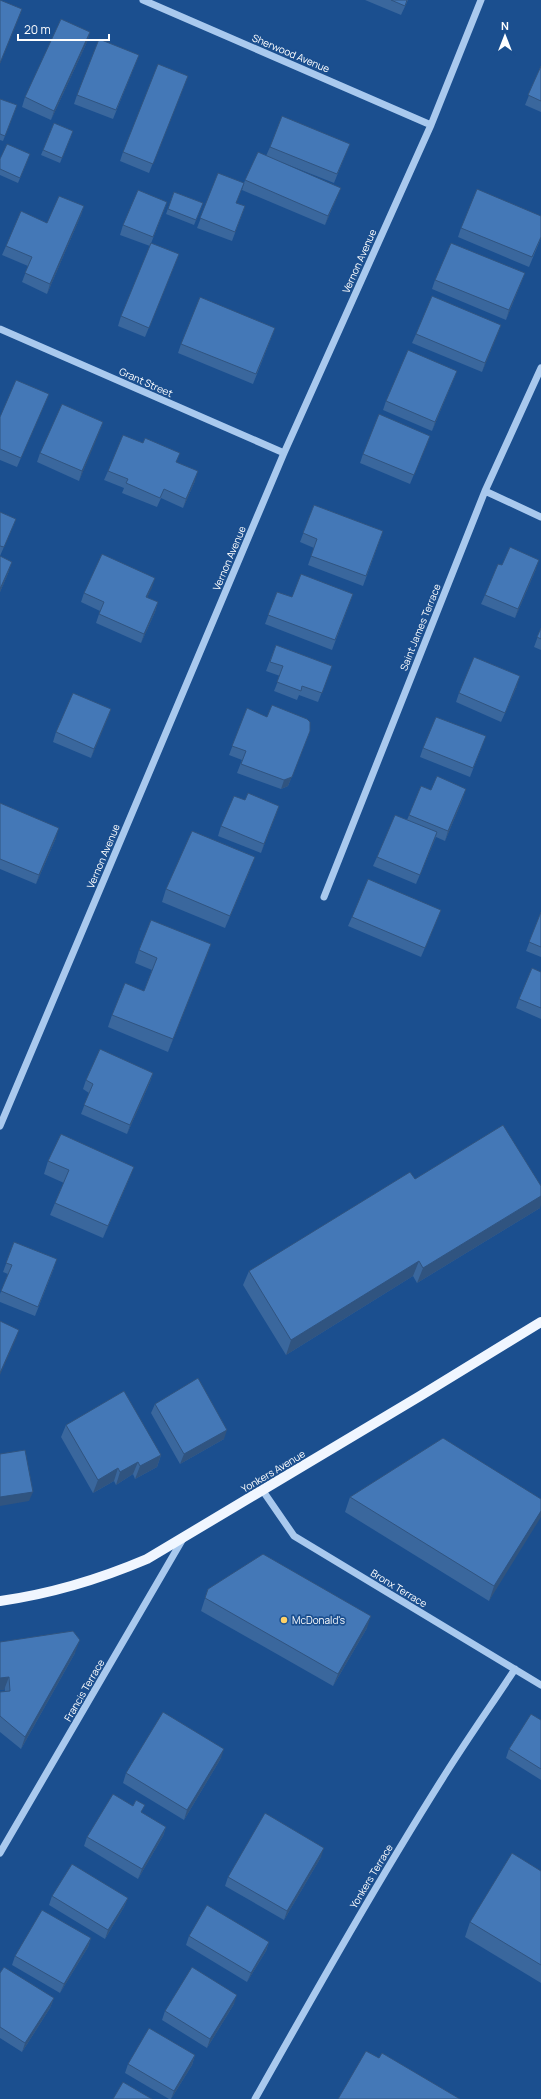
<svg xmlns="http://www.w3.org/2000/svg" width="541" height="2099" viewBox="0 0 541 2099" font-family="Manrope,sans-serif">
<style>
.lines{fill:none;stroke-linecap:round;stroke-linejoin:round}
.minor{stroke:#a9c9ee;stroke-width:7}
.major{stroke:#f0f6ff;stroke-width:10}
.wall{fill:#3a679d}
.shaded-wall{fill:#305480}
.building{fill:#4478b7;stroke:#305480}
.poi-dot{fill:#ffd166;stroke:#1b4f8f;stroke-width:1.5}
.labels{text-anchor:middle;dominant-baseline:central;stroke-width:3.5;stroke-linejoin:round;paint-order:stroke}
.street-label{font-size:10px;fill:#fff;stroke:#1b4f8f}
.poi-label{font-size:10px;fill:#fff;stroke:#1b4f8f;text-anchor:start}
</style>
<rect width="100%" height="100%" fill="#1b4f8f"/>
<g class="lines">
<path class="minor" d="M143,0L431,125
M0,329L284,453
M485,491L541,517
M324,897L485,491L541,368
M0,1126L284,453L431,125L481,0
M263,1491L294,1536L541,1685
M0,1853L184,1537
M255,2099C317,1989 379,1879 446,1773C468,1738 492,1704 515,1669"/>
<path class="major" d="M0,1601C50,1594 100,1579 147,1559L420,1396L541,1322"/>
</g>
<path class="wall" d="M365,0H408L401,15Z
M90,32L87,42L51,120L22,107L25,97Z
M139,55L113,119L74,104L77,95Z
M541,66V112L525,105Z
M184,85L149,173L120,161L123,152Z
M0,99L17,105L3,141L0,140Z
M54,123L73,131L60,163L41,155Z
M270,147L346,153L334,183L281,162L337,197L325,225L242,190L245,180L266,156Z
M0,159H28L18,183L0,175Z
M218,173L236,203L245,206L232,241L197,228Z
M174,192L203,203L194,225L166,214Z
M167,202L150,246L120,235L123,225Z
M84,206L81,215L47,294L22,282L28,266L2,255L6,246L47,223Z
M541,216V238L529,267L458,237L461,228Z
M179,254L145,337L118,326L121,316Z
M525,273L506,320L432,289L435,280Z
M501,325L482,372L412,343L416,334Z
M275,328L253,384L178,353L181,344Z
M457,371L432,431L383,410L386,401Z
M45,403L17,467L0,460V417Z
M103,422L79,481L37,462L40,453Z
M430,436L410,484L360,463L363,454Z
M177,462L195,481L183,508L161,498L157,507L122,493L124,488L104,480L108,471Z
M314,505L383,531L363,586L308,565L314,548L300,542Z
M0,512L16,519L0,556L9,571L0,592Z
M502,565L536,569L515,618L481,604L485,595Z
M155,578L147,598L158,602L155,612L141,643L96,623L100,611L81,602L84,593Z
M277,592L292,597L353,594L332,650L265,624Z
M541,628V650L534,647Z
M276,645L332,666L318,702L299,695L297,700L274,691L280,676L266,671Z
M517,686L501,722L456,702L459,693Z
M247,708L267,717L310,731L288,786L281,789L237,773L242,760L229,755Z
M111,709L91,758L53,742L56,732Z
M482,746L470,777L420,757L423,748Z
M421,786L431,790L463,798L445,841L436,837L416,884L373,866L377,857L407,820Z
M245,800L279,806L261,853L218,836L221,826Z
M0,803L56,838L36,884L0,869Z
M250,870L225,928L162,902L166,889Z
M441,910L421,957L348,926L352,917Z
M541,912V957L526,951Z
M211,944L168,1052L108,1027L112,1015L144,991L152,970L135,963L139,950Z
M541,972V1019L516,1008L519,999Z
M153,1073L150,1082L127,1134L81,1114L89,1093L83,1089L86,1080Z
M48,1161L129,1179L103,1238L50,1215L55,1203L64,1183L44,1174Z
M415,1179L540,1208L417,1283L413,1276L286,1355L243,1285L249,1271Z
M14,1242L54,1268L35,1316L0,1302V1294L8,1274L3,1272Z
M155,1404L224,1439L180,1464L151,1413Z
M66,1425L161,1455L157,1467L135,1479L133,1474L116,1485L114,1481L93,1493L61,1437Z
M350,1497L541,1499L489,1601L345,1512Z
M208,1589L367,1628L333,1686L201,1611Z
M0,1642L75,1653L21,1749L0,1732V1692H5Z
M541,1720V1780L506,1758L509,1749Z
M221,1758L184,1820L123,1783L126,1773Z
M166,1827L163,1836L138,1879L84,1846L87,1837Z
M321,1857L284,1920L225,1886L228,1877Z
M541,1871V1983L465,1937L470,1922Z
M52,1896L128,1898L124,1907L105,1939L49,1905Z
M189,1936L269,1942L266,1951L247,1982L186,1945Z
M91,1938L88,1947L60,1993L12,1965L15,1956Z
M0,1973L54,1998L50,2008L22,2052L0,2038Z
M234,2004L207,2048L162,2020L165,2011Z
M195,2055L192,2065L171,2099H169L125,2073L128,2064Z"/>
<path class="shaded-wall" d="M22,9L19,18L0,64V63Z
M90,32L87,42L51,120L54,111Z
M341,188L337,197L325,225L328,216Z
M84,206L81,215L47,294L50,284Z
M525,273L521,282L506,320L509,310Z
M501,325L498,334L482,372L485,363Z
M457,371L453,380L432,431L435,422Z
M103,422L100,431L79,481L82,471Z
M430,436L427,445L410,484L414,475Z
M198,471L195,481L183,508L186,499Z
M539,560L536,569L515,618L518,609Z
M12,562L9,571L0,592V590Z
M155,578L152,588L143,606L146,597Z
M158,602L155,612L141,643L144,634Z
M520,676L517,686L501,722L505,713Z
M111,709L108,718L91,758L94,749Z
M310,731L288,786L281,789L284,780Z
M466,789L463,798L445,841L448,831Z
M279,806L276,815L261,853L264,844Z
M59,828L56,838L36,884L39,875Z
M437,832L434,842L416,884L420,875Z
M255,857L250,870L225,928L230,916Z
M211,944L207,956L168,1052L173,1039Z
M153,1073L150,1082L127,1134L130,1125Z
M134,1167L129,1179L103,1238L108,1226Z
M541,1196V1205L540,1208L417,1283L423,1268Z
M419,1261L413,1276L286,1355L291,1340Z
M19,1330L16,1339L0,1375V1373Z
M227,1430L224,1439L180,1464L184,1454Z
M161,1455L157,1467L135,1479L140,1466Z
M138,1462L133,1474L116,1485L120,1472Z
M118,1468L114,1481L93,1493L98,1480Z
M33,1492L29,1501L0,1506V1497Z
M541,1511V1517L489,1601L494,1586Z
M371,1616L367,1628L333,1686L338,1674Z
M80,1640L75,1653L21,1749L25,1737Z
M9,1677L4,1690H0V1678Z
M224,1749L221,1758L184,1820L187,1810Z
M166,1827L163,1836L138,1879L142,1869Z
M324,1848L321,1857L284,1920L287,1911Z
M128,1898L124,1907L105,1939L108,1930Z
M91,1938L88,1947L60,1993L64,1984Z
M269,1942L266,1951L247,1982L251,1973Z
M237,1995L234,2004L207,2048L210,2039Z
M54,1998L50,2008L22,2052L25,2043Z
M195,2055L192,2065L171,2099L174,2091Z"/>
<path class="building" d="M0,0L22,9L0,63Z
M391,0H407L405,6Z
M61,19L90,32L54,111L25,97Z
M99,39L139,55L116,110L77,95Z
M158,64L188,76L153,164L123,152Z
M541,66V101L528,95Z
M0,99L17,105L5,136L0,134Z
M282,116L350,144L337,174L270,147Z
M54,123L73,131L62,158L43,150Z
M7,144L30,154L20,178L0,169V159Z
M258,152L341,188L328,216L245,180Z
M218,173L244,183L236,203L245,206L235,232L200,218Z
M477,189L541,216V237L532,257L461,228Z
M138,190L167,202L153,237L123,225Z
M174,192L203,203L196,220L168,209Z
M59,196L84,206L50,284L25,273L32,257L6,246L21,211L47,223Z
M151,243L179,254L149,328L121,316Z
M451,243L525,273L509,310L435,280Z
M432,296L501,325L485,363L416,334Z
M200,297L275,328L256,374L181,344Z
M408,350L457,371L435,422L386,401Z
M16,380L49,394L21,458L0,449V417Z
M62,404L103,422L82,471L40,453Z
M379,414L430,436L414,475L363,454Z
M123,435L143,443L145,438L180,453L176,462L198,471L186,499L164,489L160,498L126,483L128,479L108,471Z
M314,505L383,531L366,576L311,556L317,539L303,533Z
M0,512L16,519L4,547L0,546Z
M510,547L539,560L518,609L485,595L498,564L502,565Z
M102,554L155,578L146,597L158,602L144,634L99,614L104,602L84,593Z
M0,556L12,562L0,589Z
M301,574L353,594L335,640L268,615L277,592L292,597Z
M541,628V639L537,637Z
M276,645L332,666L322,693L302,686L301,691L277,682L283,666L270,662Z
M474,657L520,676L505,713L459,693Z
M73,693L111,709L94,749L56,732Z
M272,705L307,719L310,722V731L292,777L284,780L241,764L246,751L232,746L247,708L267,717Z
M436,717L486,736L473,768L423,748Z
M437,776L466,789L448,831L409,815L421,786L431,790Z
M248,793L279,806L264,844L221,826L234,796L245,800Z
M0,803L59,828L39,875L0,859Z
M395,815L437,832L420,875L377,857Z
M192,831L255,857L230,916L166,889Z
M368,879L441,910L425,948L352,917Z
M541,912V947L529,942Z
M151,920L211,944L173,1039L112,1015L125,983L144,991L157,958L139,950Z
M532,968L541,972V1008L519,999Z
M100,1049L153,1073L130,1125L84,1105L93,1084L86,1080Z
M503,1125L541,1186V1196L423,1268L419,1261L291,1340L249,1271L410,1172L415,1179Z
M61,1134L134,1167L108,1226L55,1203L69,1170L48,1161Z
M14,1242L57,1259L38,1307L1,1291L12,1265L6,1263Z
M0,1321L19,1330L0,1373Z
M198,1378L227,1430L184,1454L155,1404Z
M124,1391L161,1455L140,1466L138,1462L120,1472L118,1468L98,1480L66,1425Z
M443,1438L541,1499V1511L494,1586L350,1497Z
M25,1450L33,1492L0,1497V1454Z
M263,1554L371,1616L338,1674L205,1598L208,1589Z
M73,1631L80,1640L25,1737L0,1716V1692L10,1691L9,1677L0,1678V1642Z
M163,1712L224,1749L187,1810L126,1773Z
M531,1714L541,1720V1769L509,1749Z
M113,1794L133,1806L136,1800L145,1805L141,1812L166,1827L142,1869L87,1837Z
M265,1813L324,1848L287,1911L228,1877Z
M512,1853L541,1871V1965L470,1922Z
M72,1864L128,1898L108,1930L52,1896Z
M207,1905L269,1942L251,1973L189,1936Z
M42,1910L91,1938L64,1984L15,1956Z
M4,1967L54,1998L25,2043L0,2027V1973Z
M192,1967L237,1995L210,2039L165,2011Z
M149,2028L195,2055L174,2091L128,2064Z
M366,2051L379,2058L382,2053L460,2099H338Z
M123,2082L152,2099H113Z"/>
<circle class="poi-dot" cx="284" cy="1620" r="4"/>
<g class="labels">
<g class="street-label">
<text transform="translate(291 53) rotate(23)">Sherwood Avenue</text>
<text transform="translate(359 261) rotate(-66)">Vernon Avenue</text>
<text transform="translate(146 382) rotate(24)">Grant Street</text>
<text transform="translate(229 558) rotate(-67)">Vernon Avenue</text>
<text transform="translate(420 627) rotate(-68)">Saint James Terrace</text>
<text transform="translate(103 856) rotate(-67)">Vernon Avenue</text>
<text transform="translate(273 1471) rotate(-31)">Yonkers Avenue</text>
<text transform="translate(399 1588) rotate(31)">Bronx Terrace</text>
<text transform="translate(84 1690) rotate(-60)">Francis Terrace</text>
<text transform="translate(371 1876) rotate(-59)">Yonkers Terrace</text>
</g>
<g class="poi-label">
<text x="292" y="1620">McDonald's</text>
</g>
</g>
<g transform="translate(505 36)" stroke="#1b4f8f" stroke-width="3" paint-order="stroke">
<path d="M0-3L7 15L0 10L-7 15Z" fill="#ffffff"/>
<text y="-6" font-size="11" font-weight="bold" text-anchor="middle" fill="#ffffff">N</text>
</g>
<path d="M18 34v6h91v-6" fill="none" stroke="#ffffff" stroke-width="2"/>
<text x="24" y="34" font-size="12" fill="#ffffff" stroke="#1b4f8f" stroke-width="3" paint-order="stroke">20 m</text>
</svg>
